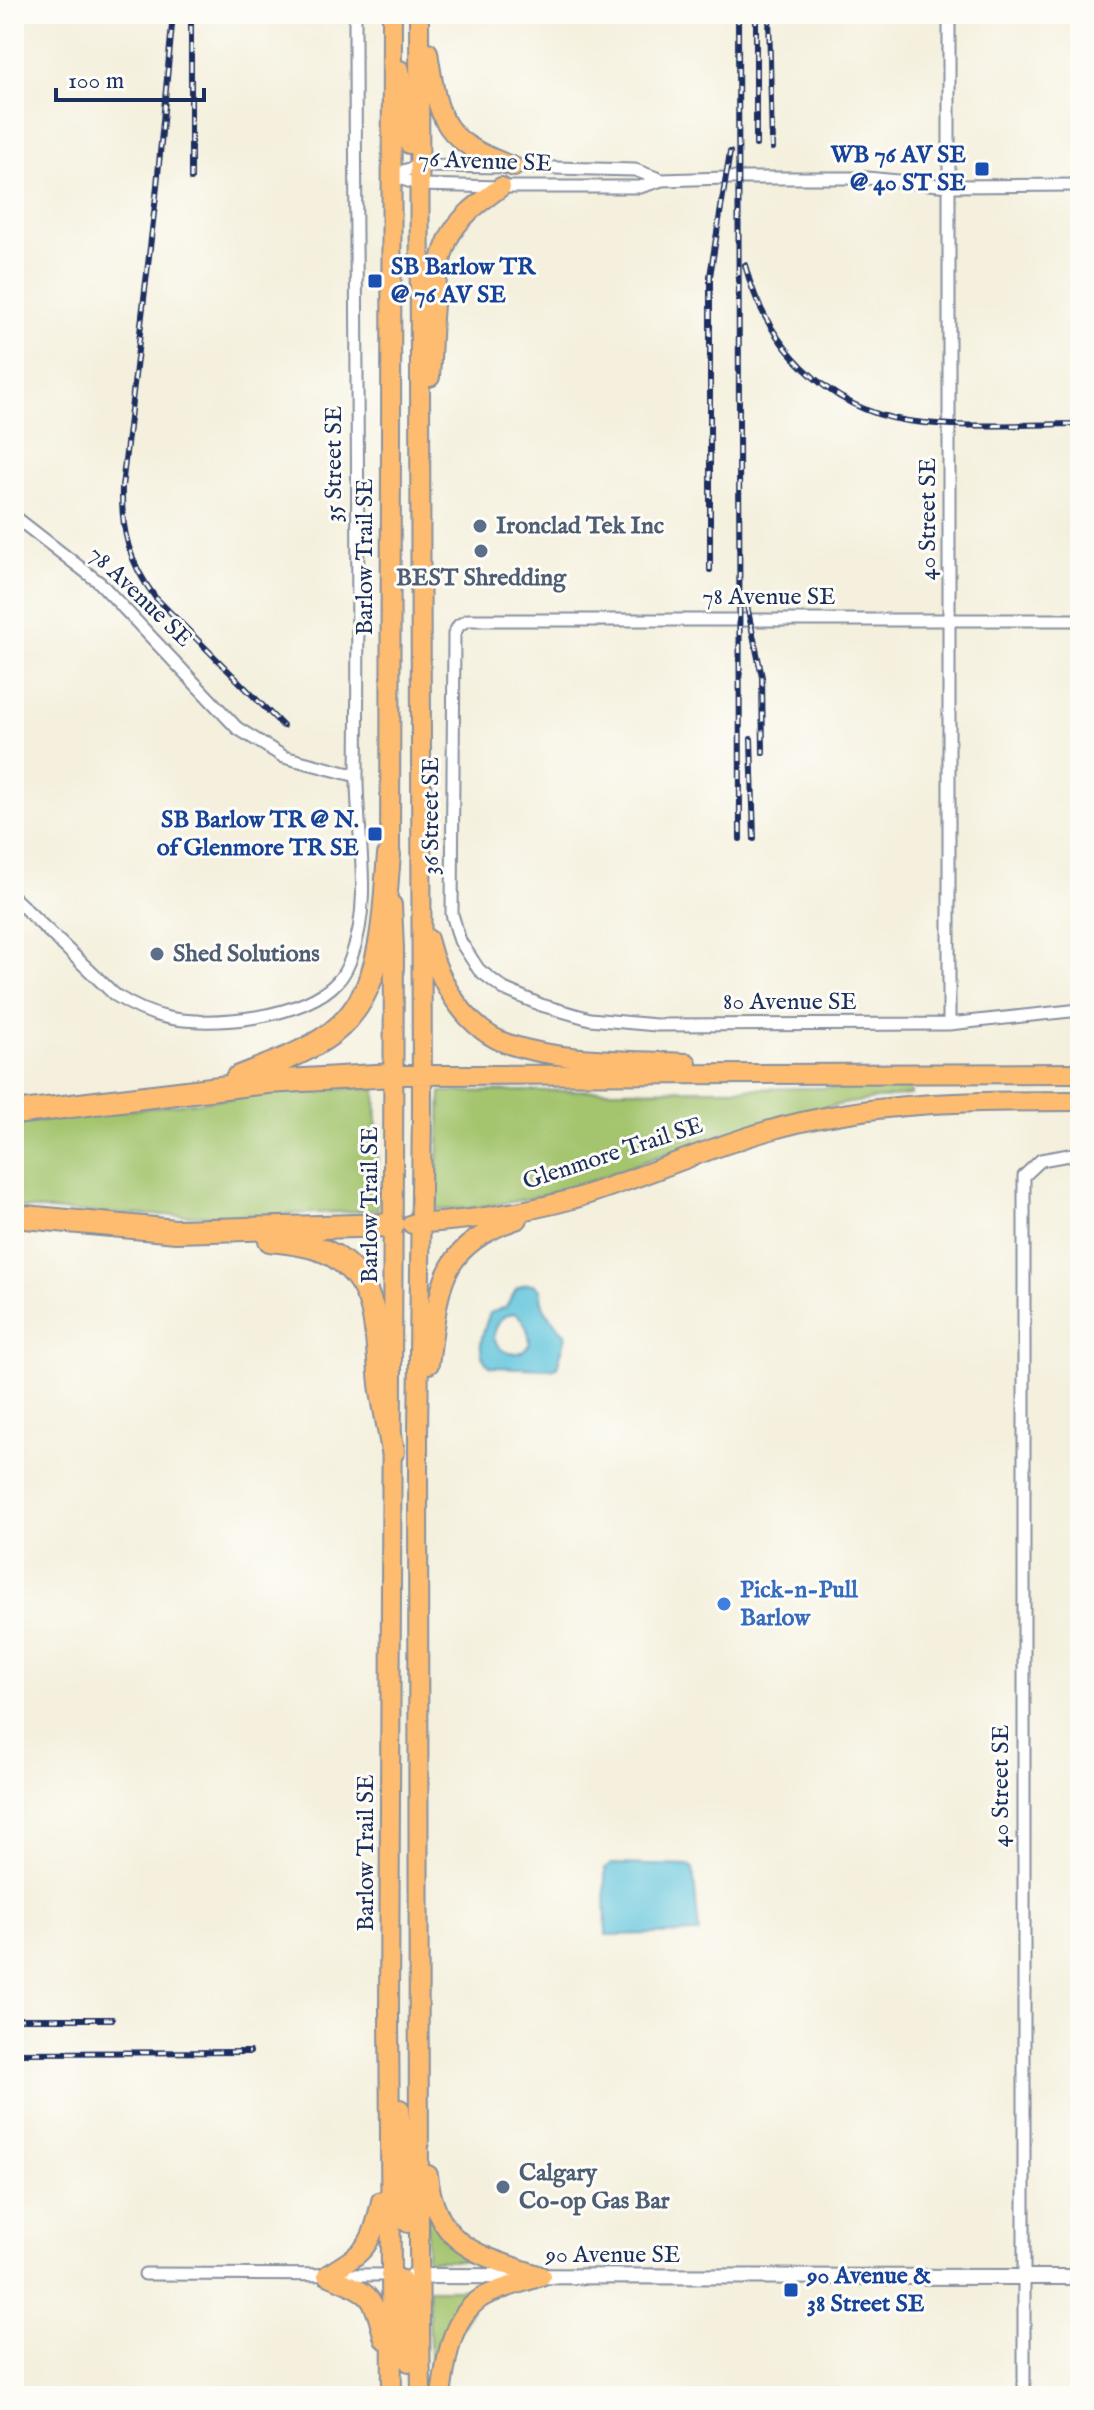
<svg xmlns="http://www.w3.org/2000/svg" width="1094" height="2410" viewBox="0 0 1094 2410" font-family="'IM FELL English',serif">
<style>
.green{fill:#a4c56e;stroke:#607a66;stroke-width:2}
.water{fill:#5ec4db;stroke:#3c7a9c;stroke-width:2;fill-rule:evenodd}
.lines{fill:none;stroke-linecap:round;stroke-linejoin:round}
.minor-casing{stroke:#88909e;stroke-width:15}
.tertiary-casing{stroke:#88909e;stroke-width:18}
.primary-casing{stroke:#88909e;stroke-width:22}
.motorway-casing{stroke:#88909e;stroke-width:26}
.minor{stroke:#fff;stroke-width:11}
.tertiary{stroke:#fff;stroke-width:14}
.primary{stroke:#fdbc6f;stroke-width:18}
.motorway{stroke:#fdbc6f;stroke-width:22}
.rail-casing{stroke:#1b2f5e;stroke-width:6}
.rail{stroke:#fdfcf7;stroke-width:3;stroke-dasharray:9;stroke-linecap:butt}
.transit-dot{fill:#1a4fb4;stroke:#fdfcf7;stroke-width:3}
.service-dot{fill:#5c6f8a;stroke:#fdfcf7;stroke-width:3}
.shop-dot{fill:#3f7fe0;stroke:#fdfcf7;stroke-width:3}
.labels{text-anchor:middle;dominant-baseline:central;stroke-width:6;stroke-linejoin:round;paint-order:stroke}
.transit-label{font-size:24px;font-weight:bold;fill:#164399;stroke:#fdfcf7;text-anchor:end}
.street-label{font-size:24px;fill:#1b2f5e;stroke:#fdfcf7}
.service-label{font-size:24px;font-weight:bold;fill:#4e5e75;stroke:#fdfcf7;text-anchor:start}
.shop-label{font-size:24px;font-weight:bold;fill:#366cbe;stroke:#fdfcf7;text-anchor:start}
</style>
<rect width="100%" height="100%" fill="#fdfcf7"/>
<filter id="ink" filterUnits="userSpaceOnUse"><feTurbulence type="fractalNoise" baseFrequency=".0125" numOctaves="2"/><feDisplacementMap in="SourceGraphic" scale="16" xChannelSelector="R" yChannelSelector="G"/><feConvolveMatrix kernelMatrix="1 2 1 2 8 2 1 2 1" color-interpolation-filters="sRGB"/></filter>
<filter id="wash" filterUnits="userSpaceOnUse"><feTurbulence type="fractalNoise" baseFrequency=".006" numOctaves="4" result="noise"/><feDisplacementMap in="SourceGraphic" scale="32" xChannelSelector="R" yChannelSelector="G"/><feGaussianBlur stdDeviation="1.8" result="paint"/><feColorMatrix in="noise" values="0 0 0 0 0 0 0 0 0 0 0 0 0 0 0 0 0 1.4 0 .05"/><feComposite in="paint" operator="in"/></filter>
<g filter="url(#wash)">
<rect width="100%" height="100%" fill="#f4f0dd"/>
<path class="green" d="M911,1087V1095C846,1101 783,1114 721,1134C636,1162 569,1197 477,1207C464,1208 447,1211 436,1209L441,1092Z
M376,1088L378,1210C257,1217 135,1219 14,1207V1124L304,1089Z
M427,2211L473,2255L472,2260H427Z
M428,2289H481L435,2380L431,2379Z"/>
<path class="water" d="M526,1284H534L541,1291C540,1312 555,1320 566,1336L557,1367L552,1369L491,1367C473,1356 483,1330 490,1313L506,1307L517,1288ZM515,1313C525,1320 529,1331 530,1343C520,1360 500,1355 494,1338C496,1323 500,1315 515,1313Z
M611,1864L690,1866L693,1869L699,1933L606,1935L605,1869Z"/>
</g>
<g filter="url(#ink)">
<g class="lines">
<defs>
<path id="minor" d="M949,14V1024
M390,175L420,185L501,187H640L662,180L725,178H867L949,186L1080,185
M390,175L419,166L514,167L635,170L662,180
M14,516L100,583L237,728L284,757L357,776
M1080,620H468L459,625L454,634L452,914L460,941L479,970L504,989L541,1005L590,1019L656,1025L949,1024L1080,1010
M14,898L115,995C131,1005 147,1013 165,1017C210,1028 306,1018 338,981C344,975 350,962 352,955C373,898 356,832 357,773C360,520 355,267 355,14
M145,2274L390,2275
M1024,2396V1176L1041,1160L1080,1153"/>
<path id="tertiary" d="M412,2276L1080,2277"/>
<path id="primary" d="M419,14L422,1109L418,1434L419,2250L421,2396
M428,52C439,124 442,140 514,167
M400,70L409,144
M430,377C433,335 431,278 448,240C458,217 482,201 501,187
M390,867L392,14
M392,905L394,948L389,2015L392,2396
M428,939C438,981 466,1031 511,1045C564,1062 631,1060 687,1063
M394,1075L1080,1073
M412,1224C465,1221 522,1213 573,1199C639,1179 701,1150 767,1131C869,1101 975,1101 1080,1101
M429,1364C440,1288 436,1247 518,1219
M400,2109L408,2223
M428,2175C436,2249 481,2255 541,2276
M327,2275C367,2250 371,2248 381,2201
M327,2275C371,2294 372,2292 384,2339
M390,2275L402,2280L405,2289L409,2362
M441,2396C446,2362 449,2320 481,2298C495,2289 524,2283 541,2276"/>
<path id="motorway" d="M237,1078C269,1065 304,1054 332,1033C386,992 383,915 389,855
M14,1113L267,1082L394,1075
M14,1216L176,1231L393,1225
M270,1240C293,1243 321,1245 340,1260C381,1290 376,1339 381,1384C384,1406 389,1429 393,1451"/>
</defs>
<use href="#minor" class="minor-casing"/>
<use href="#tertiary" class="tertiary-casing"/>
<use href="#primary" class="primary-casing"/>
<use href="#motorway" class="motorway-casing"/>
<use href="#minor" class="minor"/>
<use href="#tertiary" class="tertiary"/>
<use href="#primary" class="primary"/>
<use href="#motorway" class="motorway"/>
<defs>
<path id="rail" d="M173,14L156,196L122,487C121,530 129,563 155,597L283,726
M738,14L740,839
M756,14V145
M769,14L772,148
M191,179V14
M745,265C765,342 825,409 908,421C964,429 1023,424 1080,424
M710,570V276L730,152
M747,606L762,677L763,753
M751,739L754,839
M14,2019H112
M14,2053L250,2052"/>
</defs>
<use href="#rail" class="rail-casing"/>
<use href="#rail" class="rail"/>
</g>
</g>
<g class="transit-dot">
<rect x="974" y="161" width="16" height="16" rx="4"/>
<rect x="367" y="273" width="16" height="16" rx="4"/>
<rect x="367" y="826" width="16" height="16" rx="4"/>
<rect x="783" y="2282" width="16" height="16" rx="4"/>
</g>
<g class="service-dot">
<circle cx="480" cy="526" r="8"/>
<circle cx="481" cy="551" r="8"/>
<circle cx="157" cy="954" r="8"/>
<circle cx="503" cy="2187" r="8"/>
</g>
<circle class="shop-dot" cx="724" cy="1604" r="8"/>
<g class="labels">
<g class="transit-label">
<text x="966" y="155">WB 76 AV SE<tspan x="966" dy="28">@ 40 ST SE</tspan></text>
<text x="391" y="267" text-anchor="start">SB Barlow TR<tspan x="391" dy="28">@ 76 AV SE</tspan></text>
<text x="359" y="820">SB Barlow TR @ N.<tspan x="359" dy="28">of Glenmore TR SE</tspan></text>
<text x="807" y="2276" text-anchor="start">90 Avenue &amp;<tspan x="807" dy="28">38 Street SE</tspan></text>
</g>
<g class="street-label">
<text transform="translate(485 162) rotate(2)">76 Avenue SE</text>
<text transform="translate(334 464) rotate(-90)">35 Street SE</text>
<text transform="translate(928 519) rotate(-90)">40 Street SE</text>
<text transform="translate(365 557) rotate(-90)">Barlow Trail SE</text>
<text transform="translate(140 597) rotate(44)">78 Avenue SE</text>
<text x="769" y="597">78 Avenue SE</text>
<text transform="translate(431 816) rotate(-90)">36 Street SE</text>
<text x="790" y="1002">80 Avenue SE</text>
<text transform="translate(613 1154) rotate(-18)">Glenmore Trail SE</text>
<text transform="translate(370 1205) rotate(-90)">Barlow Trail SE</text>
<text transform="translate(1001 1786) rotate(-90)">40 Street SE</text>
<text transform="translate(366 1853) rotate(-90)">Barlow Trail SE</text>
<text x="613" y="2255">90 Avenue SE</text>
</g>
<g class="service-label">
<text x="496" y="526">Ironclad Tek Inc</text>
<text x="481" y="578" text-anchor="middle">BEST Shredding</text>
<text x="173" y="954">Shed Solutions</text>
<text x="519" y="2173">Calgary<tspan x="519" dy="28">Co-op Gas Bar</tspan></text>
</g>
<g class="shop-label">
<text x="740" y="1590">Pick-n-Pull<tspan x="740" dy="28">Barlow</tspan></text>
</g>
</g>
<rect width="1094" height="2410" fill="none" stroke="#fdfcf7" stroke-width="48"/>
<path d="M56 88v12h148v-12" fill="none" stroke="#1b2f5e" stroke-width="4"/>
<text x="68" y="88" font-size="24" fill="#1b2f5e" stroke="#fdfcf7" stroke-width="6" paint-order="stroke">100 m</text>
</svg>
